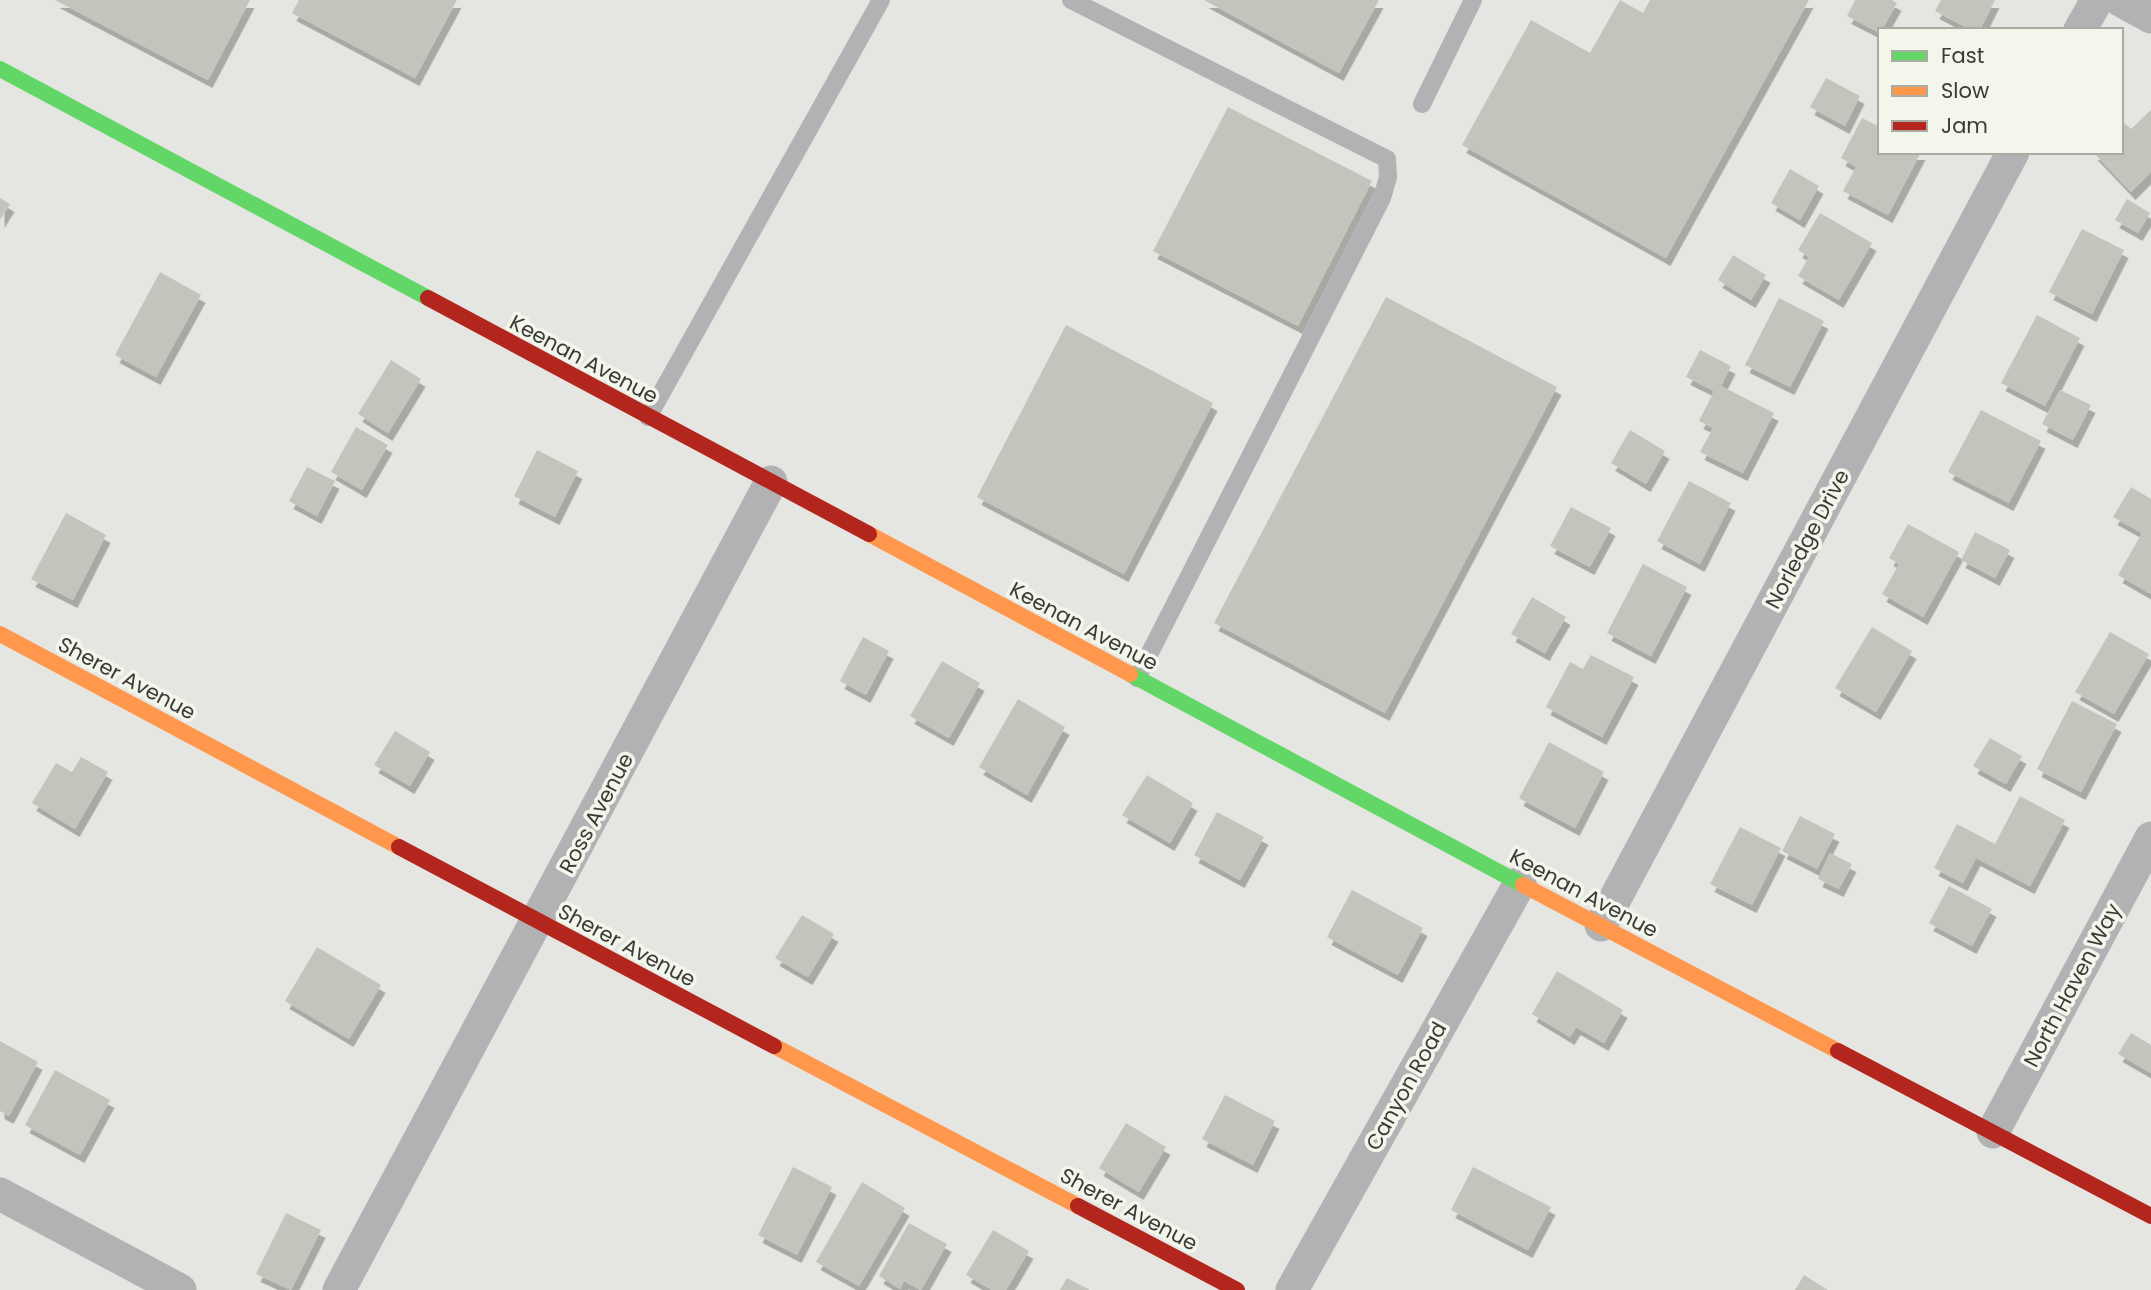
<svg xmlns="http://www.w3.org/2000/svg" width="2151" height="1290" viewBox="0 0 2151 1290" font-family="Poppins,sans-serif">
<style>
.building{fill:#c3c5bd;filter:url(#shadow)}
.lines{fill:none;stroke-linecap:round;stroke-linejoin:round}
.lane{stroke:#b2b2b5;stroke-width:18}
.street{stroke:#b2b2b5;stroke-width:33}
.fast{stroke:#63d668;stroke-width:16}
.slow{stroke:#ff974d;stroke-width:16}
.jam{stroke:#b3261e;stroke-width:16}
.labels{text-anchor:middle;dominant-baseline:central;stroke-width:7;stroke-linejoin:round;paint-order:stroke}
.street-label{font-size:21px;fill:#3b3c38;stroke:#f3f6eb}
</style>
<defs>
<filter id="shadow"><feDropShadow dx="4.5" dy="8" stdDeviation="0" flood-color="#0004"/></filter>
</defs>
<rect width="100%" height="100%" fill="#e5e6e1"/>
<path class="building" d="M55,0H250L208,80Z
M299,0H457L415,78L292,13Z
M1204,0H1379L1339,73Z
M1620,0L1643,13L1650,0H1809L1666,258L1462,145L1531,20L1590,53Z
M1855,0H1892L1897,3L1880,33L1847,16Z
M1941,0H1995L1980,30H1971L1935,11Z
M1826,78L1860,96L1845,126L1810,107Z
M1228,107L1372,181L1298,326L1153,251Z
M2151,110V172L2131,192L2093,152H2121V120L2131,129Z
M1862,118L1880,127V152H1921L1888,215L1843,191L1856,167L1841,158Z
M1790,169L1819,186L1800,220L1771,203Z
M0,198L10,204L0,220Z
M2127,199L2150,213L2138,233L2115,220Z
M1820,213L1872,243L1839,300L1798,276L1809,257L1798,250Z
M2082,229L2124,250L2092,314L2049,292Z
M1733,255L1766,275L1751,300L1718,280Z
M160,272L201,295L156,377L115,355Z
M1386,297L1557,387L1385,713L1214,623Z
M1779,298L1824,321L1790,387L1745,365Z
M2037,315L2080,338L2045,406L2001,383Z
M1066,325L1213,403L1124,574L977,497Z
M1700,350L1731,366L1721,386L1774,413L1743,473L1700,452L1713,428L1699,421L1714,391L1686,377Z
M391,360L421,379L388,433L358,414Z
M2060,390L2091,405L2073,440L2042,424Z
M1981,410L2041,441L2009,503L1948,472Z
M356,427L388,445L362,490L331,472Z
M1630,430L1665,451L1646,484L1611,463Z
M537,450L578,471L555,517L514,496Z
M307,467L335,481L317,516L289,501Z
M1689,481L1731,503L1700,564L1657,541Z
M2131,487L2151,499V594L2118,575L2142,533L2113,517Z
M1571,507L1611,528L1590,567L1550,546Z
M66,513L106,535L73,600L31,579Z
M1908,524L1959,552L1923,617L1882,594L1899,564L1889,558Z
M1975,532L2010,550L1995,578L1961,560Z
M1643,564L1687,587L1651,656L1607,633Z
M1532,597L1566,617L1545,653L1511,634Z
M1872,627L1912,651L1876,712L1835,688Z
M2110,632L2149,654L2114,714L2075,692Z
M863,637L889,651L866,695L840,681Z
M1591,655L1634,677L1602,737L1546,707L1570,662L1583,669Z
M942,661L980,683L949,738L910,716Z
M1018,699L1065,727L1027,795L979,767Z
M2072,701L2117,724L2081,792L2037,769Z
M395,731L430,752L410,786L374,765Z
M1990,738L2022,756L2006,784L1973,766Z
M1549,742L1604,772L1575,828L1519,798Z
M81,757L108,772L75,829L32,803L56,763L72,772Z
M1147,775L1193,803L1170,843L1122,815Z
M2020,796L2065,820L2030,886L1976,858L1963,883L1934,868L1957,824L1995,844Z
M1217,812L1264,837L1240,880L1194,855Z
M1800,816L1835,834L1817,869L1782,851Z
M1740,827L1781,848L1752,905L1710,884Z
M1830,853L1852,864L1839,889L1818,879Z
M1949,886L1992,909L1972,946L1929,923Z
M1352,890L1423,928L1398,975L1327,937Z
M802,915L834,934L808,977L775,958Z
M317,947L381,985L349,1039L285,1001Z
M1557,971L1623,1010L1604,1043L1576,1027L1570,1037L1532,1014Z
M2131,1033L2151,1045V1073L2118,1054Z
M0,1041L38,1062L9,1116L0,1111Z
M55,1070L110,1100L80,1155L25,1125Z
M1225,1095L1275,1121L1253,1165L1202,1139Z
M1126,1123L1166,1147L1139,1192L1099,1168Z
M793,1167L832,1187L797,1255L758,1235Z
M1473,1167L1551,1207L1528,1250L1451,1210Z
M862,1182L905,1208L859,1286L816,1262Z
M286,1213L321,1230L291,1290L256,1274Z
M909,1223L947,1244L921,1290L904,1281L900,1289L879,1276Z
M993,1230L1029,1251L1006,1290H992L966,1275Z
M1804,1275L1828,1290H1795Z
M1067,1278L1090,1290H1060Z"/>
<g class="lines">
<path class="lane" d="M1071,0L1387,159L1388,177L1382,198L1137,678
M1422,104L1473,0
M648,417L881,0"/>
<path class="street" d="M2120,0L2151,17
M2080,30L2097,0
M1601,925L2013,152
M1993,1132L2151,838
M0,1194L180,1290
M339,1290L771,482
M1292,1290L1520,883"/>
<path class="fast" d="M0,69L428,298
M1130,674L1523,885"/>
<path class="slow" d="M869,534L1130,674
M0,634L399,847
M1523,885L1838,1051
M774,1046L1078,1206"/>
<path class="jam" d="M428,298L869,534
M399,847L774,1046
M1838,1051L2151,1216
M1078,1206L1237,1290"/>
</g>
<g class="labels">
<g class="street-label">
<text transform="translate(584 359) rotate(28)">Keenan Avenue</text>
<text transform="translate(1807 539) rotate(-62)">Norledge Drive</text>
<text transform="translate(1084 626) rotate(28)">Keenan Avenue</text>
<text transform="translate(127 678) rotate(28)">Sherer Avenue</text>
<text transform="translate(596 813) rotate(-62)">Ross Avenue</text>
<text transform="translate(1584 893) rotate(28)">Keenan Avenue</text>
<text transform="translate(627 945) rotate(28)">Sherer Avenue</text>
<text transform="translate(2072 985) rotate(-62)">North Haven Way</text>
<text transform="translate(1406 1086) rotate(-61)">Canyon Road</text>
<text transform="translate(1129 1209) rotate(28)">Sherer Avenue</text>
</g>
</g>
<rect x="1878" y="28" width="245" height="126" fill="#f3f6eb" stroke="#a9aca3" stroke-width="2"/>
<rect x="1892" y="51" width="35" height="10" fill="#63d668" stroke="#a9aca3" stroke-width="2"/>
<text x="1941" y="63" font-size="21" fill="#3b3c38">Fast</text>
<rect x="1892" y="86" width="35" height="10" fill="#ff974d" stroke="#a9aca3" stroke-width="2"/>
<text x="1941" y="98" font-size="21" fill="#3b3c38">Slow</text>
<rect x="1892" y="121" width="35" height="10" fill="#b3261e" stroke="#a9aca3" stroke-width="2"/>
<text x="1941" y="133" font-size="21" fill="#3b3c38">Jam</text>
</svg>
